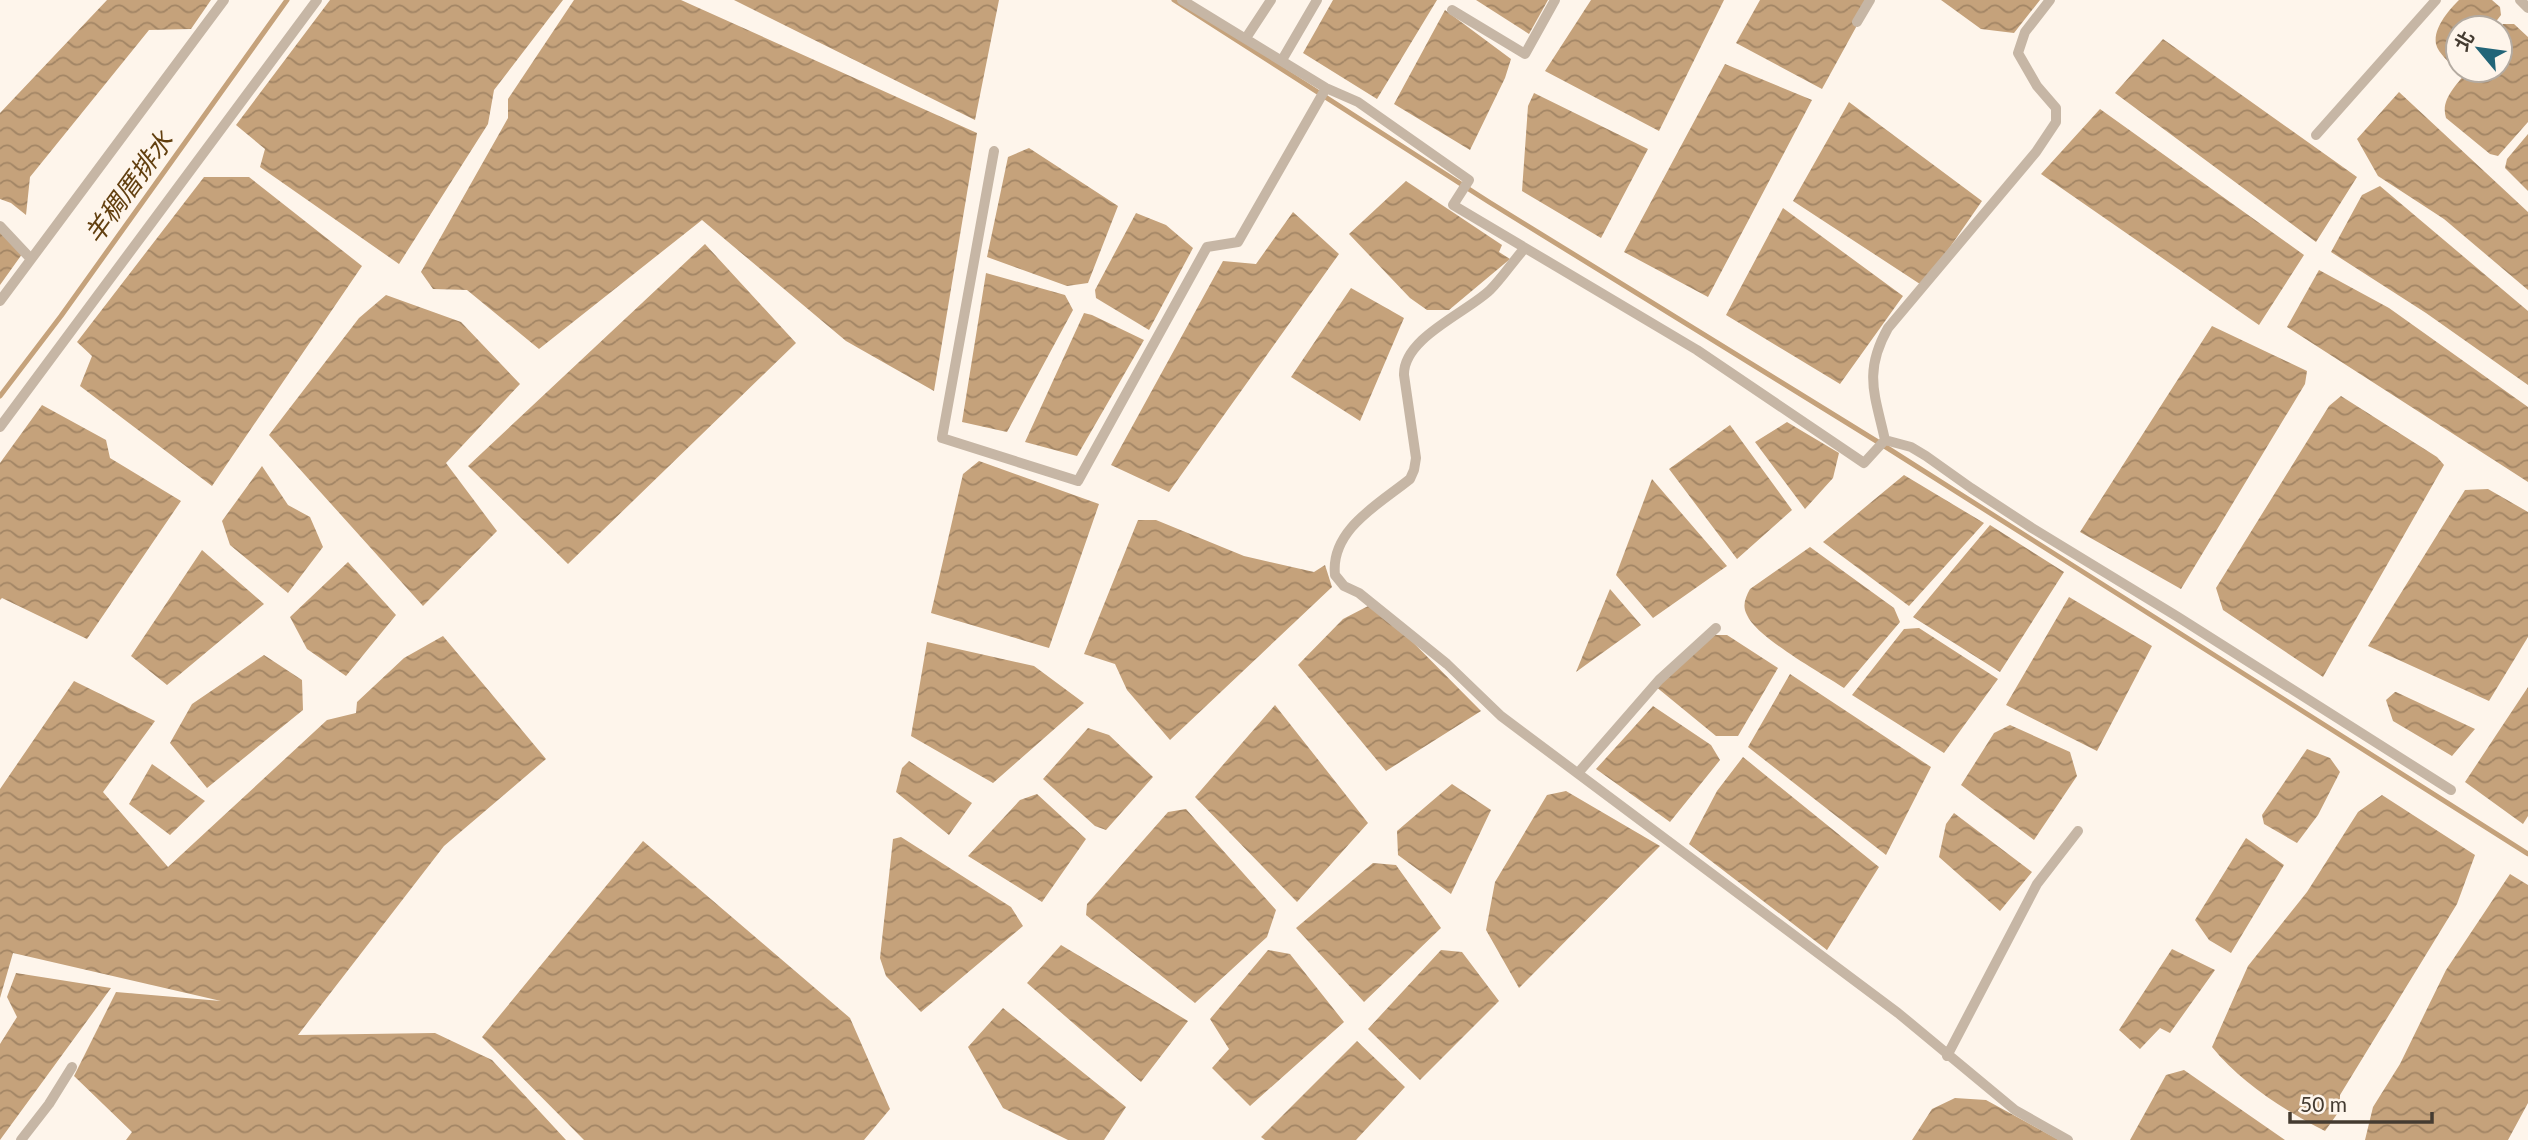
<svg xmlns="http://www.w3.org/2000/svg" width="2528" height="1140" viewBox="0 0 2528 1140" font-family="Lato,'Noto Sans TC',sans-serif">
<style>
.water{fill:url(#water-waves)}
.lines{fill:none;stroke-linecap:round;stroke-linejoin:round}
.stream{stroke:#c5a27b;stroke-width:5}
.lane{stroke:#c6b6a5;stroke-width:10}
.labels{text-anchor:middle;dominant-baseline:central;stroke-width:7;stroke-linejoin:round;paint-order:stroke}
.water-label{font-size:26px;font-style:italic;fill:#634010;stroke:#fef5eb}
</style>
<defs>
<pattern id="water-waves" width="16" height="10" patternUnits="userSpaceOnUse" patternTransform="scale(1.75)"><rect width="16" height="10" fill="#c5a27b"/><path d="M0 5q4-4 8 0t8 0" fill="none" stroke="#a28565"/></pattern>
</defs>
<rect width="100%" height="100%" fill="#fef5eb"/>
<path class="water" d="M107,0H211L191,29L149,30L30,177L26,215L11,203L0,199V113Z
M330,0H563L494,90L488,124L399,264L260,167L265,149L236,125Z
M574,0H681L977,133L934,391L846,341L702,220L539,349L467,290L433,289L421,272L508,118V99Z
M734,0H999L975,120Z
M1333,0H1437L1377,99L1303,53Z
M1476,0H1548L1529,34Z
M1591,0H1724L1659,131L1545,71Z
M1760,0H1871L1822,89L1736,43Z
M1941,0H2040L2014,33L1981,29Z
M2459,0H2492L2500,7L2501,15L2491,28H2458V70H2461H2456C2450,63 2438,53 2436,44C2433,28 2449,10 2459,0Z
M1445,10L1511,59L1505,78L1470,150L1394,104Z
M2503,24H2514L2528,37V122L2498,156L2490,154L2446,118C2440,99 2457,85 2468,70H2500V28Z
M2163,39L2357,177L2316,242L2115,93Z
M1725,64L1812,100L1708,297L1624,252Z
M2399,92L2528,212V290L2444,219L2378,176L2357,139Z
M1534,93L1648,149L1601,238L1522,191L1528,106Z
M1849,102L1982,201L1923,286L1793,201Z
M2100,109L2304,255L2259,325L2041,174Z
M2528,134V191L2505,168L2507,159Z
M1029,148L1118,206L1088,283L1067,286L987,257L1008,157Z
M204,177H249L362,266L212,486L80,386L92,356L77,342Z
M1406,181L1502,245L1499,252L1510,259L1449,310H1427L1410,298L1349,234Z
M2380,186L2528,311V385L2426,313L2331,252L2362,195Z
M1783,208L1903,296L1840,384L1726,315Z
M1293,212L1339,254L1169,492L1111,465L1223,261L1256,264Z
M1136,213L1166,225L1193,248L1149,330L1096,298L1095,290Z
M0,224L25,250L0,285Z
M705,244L796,343L568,564L468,466Z
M2319,270L2389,308L2528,407V482L2287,327Z
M986,273L1065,295L1073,310L1007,432L962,422Z
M1351,288L1404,318L1360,421L1291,377Z
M386,295L461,322L520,384L446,463L497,531L423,606L269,435L359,318Z
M1084,313L1092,315L1144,340L1077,456L1025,442Z
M2212,326L2307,371L2305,384L2181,589L2080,532Z
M2341,396L2437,457L2444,465L2323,677L2223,610L2216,588L2329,406Z
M42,405L106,440L110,458L181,501L87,639L2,598L0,600V463Z
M1787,422L1839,453L1833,478L1805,509L1755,442Z
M1730,425L1792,510L1737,559L1669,469Z
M979,461L1099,504L1049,648L931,613L963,474Z
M262,466L288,505L310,517L323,547L288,593L230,545L222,521Z
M1904,475L1984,523L1909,606L1823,542Z
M1652,479L1727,566L1653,618L1616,575Z
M2488,489L2528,512V637L2489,701L2368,646L2465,490Z
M1138,520H1156L1244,556L1314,572L1325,565L1332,587L1170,740L1127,690L1115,664L1084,654Z
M1990,525L2064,572L2000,672L1913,617Z
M1810,547L1894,608L1900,622L1844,688C1821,673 1756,637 1747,615C1742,606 1745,598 1750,589Z
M202,550L264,604L167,685L131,656Z
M348,562L396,615L346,676L307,649L290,617Z
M1610,589L1641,625L1576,672Z
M2069,597L2152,646L2097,751L2006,705Z
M1374,603L1481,711L1386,771L1298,665L1343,619Z
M1919,628L1998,679L1944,753L1852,695L1904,629Z
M1704,635H1727L1778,668L1738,736H1716L1655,686Z
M443,636L546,759L444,846L298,1035L435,1033L492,1060L566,1140H126L132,1132L74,1076L116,992L221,1001L13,953L0,998V789L74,681L155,721L103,792L168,867L327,720L356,713L357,702L404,658Z
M927,642L1034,666L1084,703L993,783L911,736Z
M264,655L302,680L303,710L207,788L170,743L192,704Z
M1790,674L1931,767L1886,855L1748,747Z
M2528,687V816L2523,824L2465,782Z
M2395,692H2396L2475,729L2452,756L2393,721L2386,700Z
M1275,705L1368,823L1297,902L1195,797Z
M1653,706L1711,745L1720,760L1670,822L1596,769Z
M2010,725L2070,752L2077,776L2034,840L1961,785L1994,733Z
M1088,728L1109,735L1153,777L1106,830L1095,826L1043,779Z
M2307,749L2330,758L2340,772L2318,815L2297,843L2264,824L2262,815Z
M1743,757L1879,867L1827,950L1689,844L1717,791Z
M909,761L972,803L949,835L896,792L902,768Z
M152,764L205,801L170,835L129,804Z
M1452,784L1491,810L1451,894L1398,855L1397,831Z
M1566,791L1660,846L1519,988L1486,930L1495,882L1547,795Z
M1037,794L1086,839L1042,902L968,856L1020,800Z
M2382,795L2475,855L2457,904L2340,1095V1110L2325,1131C2284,1110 2241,1083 2212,1047L2248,966L2307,892L2358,812Z
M1186,809L1276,910L1267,937L1195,1003L1086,915L1087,904L1168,812Z
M1954,813L2032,872L2000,911L1939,857L1946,824Z
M901,837L1011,907L1023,926L921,1012L886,976L880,958L893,839Z
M2246,838L2284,865L2231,953L2209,940L2195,920Z
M643,841L850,1018L890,1109L864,1140H584L482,1037Z
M1373,863L1396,865L1441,928L1364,1002L1296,928Z
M2510,874L2528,885V1103L2508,1140H2365L2373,1107L2400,1064L2446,970Z
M1061,945L1188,1021L1141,1082L1027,983Z
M2172,949L2215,970L2170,1033L2160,1028L2140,1049L2119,1030Z
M1268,950L1290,954L1344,1022L1250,1106L1212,1068L1229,1049L1210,1019Z
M1441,950L1462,952L1499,1001L1420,1080L1368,1029Z
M16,973L111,988L0,1140V1044L17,1017L7,997Z
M1003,1008L1126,1107L1104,1140H1068L1003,1108L968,1047Z
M1357,1041L1405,1087L1356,1140H1265L1261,1137Z
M2184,1070L2285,1140H2130L2166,1075Z
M1955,1098L1986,1100L2059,1140H1912L1932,1109Z"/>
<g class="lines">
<path class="stream" d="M1174,0L1489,202L1878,442L2528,854
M0,396L61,316L287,0"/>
<path class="lane" d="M1182,0L1326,88L1358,102L1469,180L1453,205L1697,350L1864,463L1885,440
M2050,0L2025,32L2018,53L2037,86L2056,108V122L2036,152L1888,328C1863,372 1875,395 1885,440L1911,447L1926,456L1971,488L2032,528L2178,617L2451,790
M2520,0L2528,8
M1452,10L1525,54L1555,0
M1857,22L1870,0
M1246,38L1271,0
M1282,60L1317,0
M2316,135L2436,0
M994,151L942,438L1078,481L1207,247L1238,242L1326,88
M0,226L31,259
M1525,248C1513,261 1503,277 1490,290C1466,313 1403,338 1404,375L1416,458L1414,470L1410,479C1379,504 1330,530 1335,575L1344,586L1359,593L1447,664L1501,716L1898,1013L2015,1110L2068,1140
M0,301L224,0
M0,427L317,0
M1578,773L1659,680L1716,628
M1947,1056L2037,884L2078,831
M21,1140L49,1104L72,1067"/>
</g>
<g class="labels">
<g class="water-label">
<text transform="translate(128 187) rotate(-54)">羊稠厝排水</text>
</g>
</g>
<g transform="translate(2479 49) rotate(299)"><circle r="33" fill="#fef5eb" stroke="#b4aba1" stroke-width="2"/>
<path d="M0-5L12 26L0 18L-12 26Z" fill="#226578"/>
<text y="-10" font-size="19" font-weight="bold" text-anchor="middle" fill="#443b31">北</text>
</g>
<path d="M2290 1112v10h142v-10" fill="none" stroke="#443b31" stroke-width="3.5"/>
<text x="2300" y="1112" font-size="21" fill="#443b31" stroke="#fef5eb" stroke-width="5" paint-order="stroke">50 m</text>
</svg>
